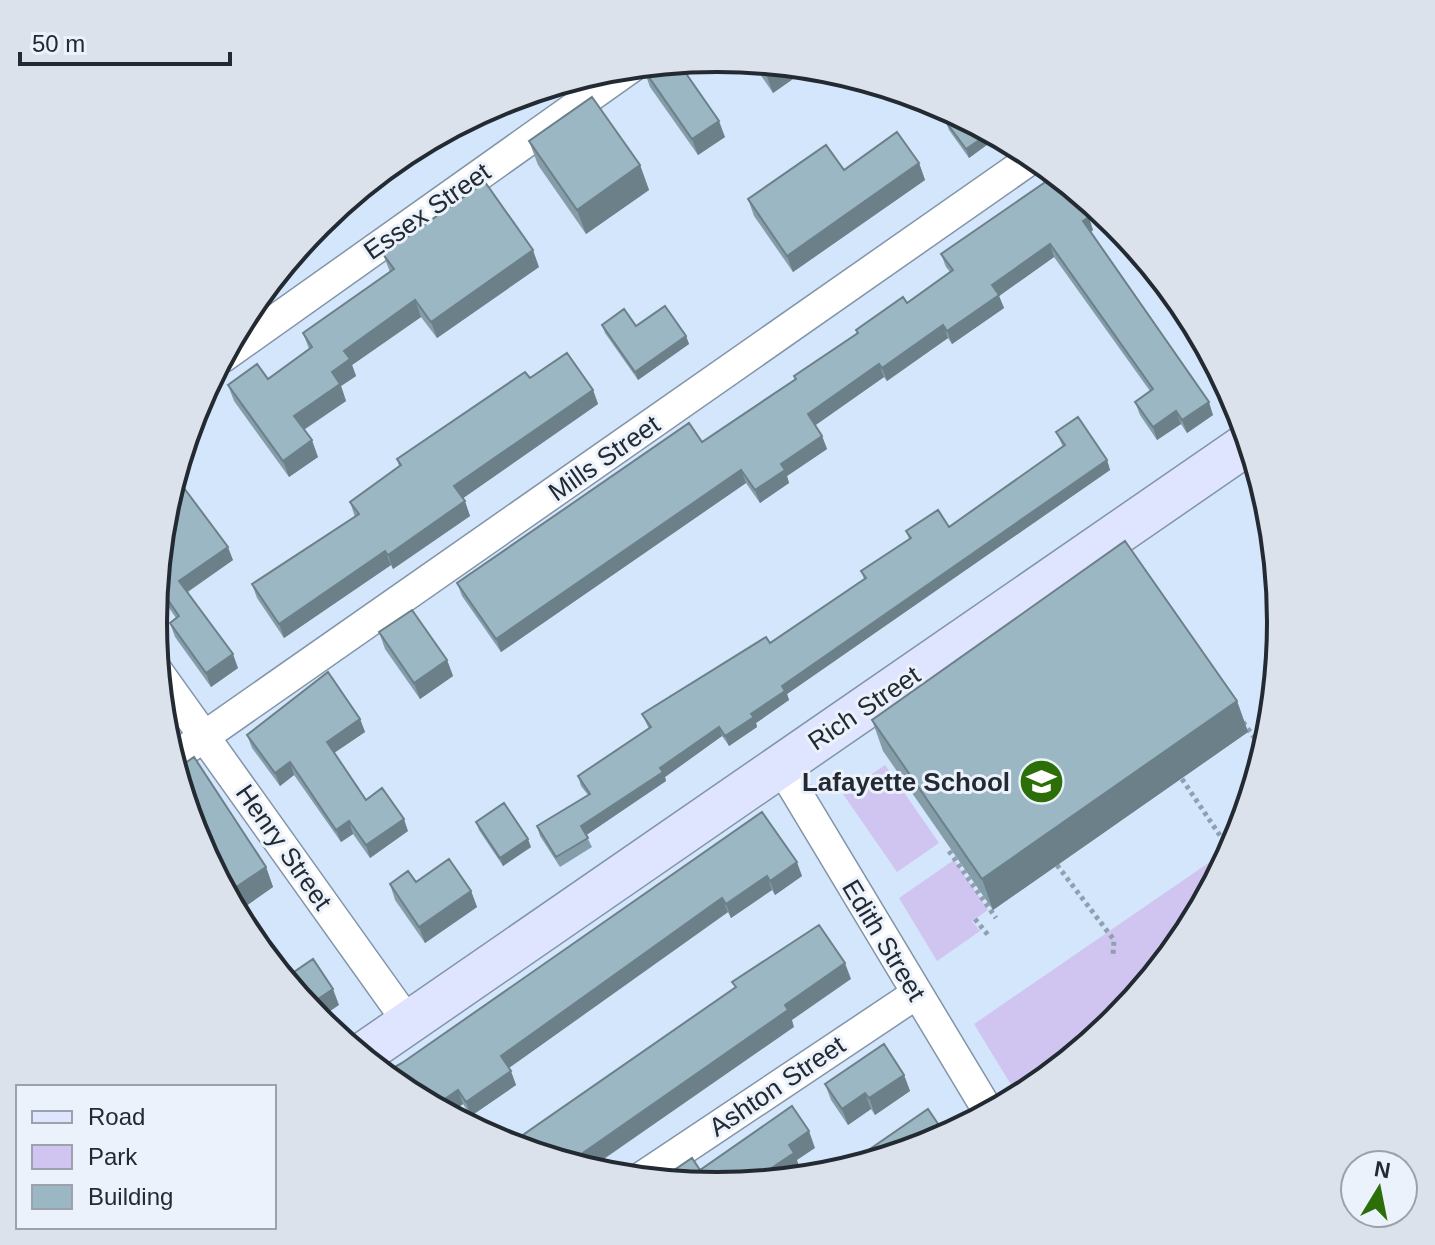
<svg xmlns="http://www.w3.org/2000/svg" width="1435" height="1245" viewBox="0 0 1435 1245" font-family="Arial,sans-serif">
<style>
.green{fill:#d0c4f0}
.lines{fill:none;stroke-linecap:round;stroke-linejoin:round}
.street-casing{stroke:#8294a8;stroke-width:33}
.secondary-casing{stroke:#8294a8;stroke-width:45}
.path{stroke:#91a0b0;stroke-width:5;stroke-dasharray:4 4;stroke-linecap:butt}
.street{stroke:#fff;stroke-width:30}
.secondary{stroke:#e0e5ff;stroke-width:42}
.wall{fill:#859da9}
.shaded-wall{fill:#6c8089}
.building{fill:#9bb7c4;stroke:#6c8089;stroke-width:2}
.labels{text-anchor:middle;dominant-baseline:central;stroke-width:6;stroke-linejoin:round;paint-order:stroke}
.street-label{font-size:26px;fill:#232a32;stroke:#ebf2fb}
.poi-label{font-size:26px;font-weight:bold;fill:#232a32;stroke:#ebf2fb;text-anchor:end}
.rim{fill:none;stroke:#232a32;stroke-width:4}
</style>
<rect width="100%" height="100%" fill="#d3e6fc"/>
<path class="green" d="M885,765L939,843L897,872L843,794Z
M1236,844L1187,936L1116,1022L1019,1098L974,1024Z
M954,860L988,910L972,921L980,931L937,961L899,898Z"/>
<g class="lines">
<defs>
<path id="street" d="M223,357L633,66
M158,672L408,1022
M172,759L1035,156
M780,765L990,1114
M639,1179L916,994"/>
<path id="secondary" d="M360,1056L1250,442"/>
</defs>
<use href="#street" class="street-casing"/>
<use href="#secondary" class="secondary-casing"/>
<path class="path" d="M1243,722L1259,744
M1182,779L1225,843L1233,849
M949,851L996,918
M1057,865L1114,940L1113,955
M975,919L988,935"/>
<use href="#street" class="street"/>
<use href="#secondary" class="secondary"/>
</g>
<path class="wall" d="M751,61L810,67L773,93Z
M644,70L725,137L698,155L650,87Z
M954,112L999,136L969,158L949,130L946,122L956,115Z
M529,141L640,165L649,190L586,234L538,165Z
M919,163L925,180L793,272L754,216L748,199L844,170Z
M1093,230L1091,232L1213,415L1187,433L1181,424L1157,440L1140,415L1135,402L1150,391L1054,257L999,296L1004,308L952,344L948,338L887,381L884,377L815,425L822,436L827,449L787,476L789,483L760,503L746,483L501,652L462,596L457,583L702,442L795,380L794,376L857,333L856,330L907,303L950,272L946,267L941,254Z
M383,254L539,267L437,338L421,317L352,365L356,376L341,386L346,401L304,430L318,457L289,477L234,401L228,385L268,379L309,349L303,333L390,272Z
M602,325L636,326L686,336L689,344L638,380L605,333Z
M530,378L593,390L598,404L463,498L470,516L393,569L391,565L284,638L257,598L252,584L355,517L350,502L399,466L397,459Z
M1056,432L1107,460L1110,470L787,694L789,700L756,723L757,727L729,746L722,736L665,777L666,781L586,835L592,847L560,867L540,836L537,826L588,795L581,786L578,776L649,729L642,714L770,643L864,579L861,571L909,539L906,531L949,527L1063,447Z
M164,512L233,560L188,592L238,668L211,687L175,637L170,623L176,618L156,589Z
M379,632L447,660L453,676L420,699L385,649Z
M1237,701L1248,732L993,910L883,751L872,720Z
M360,719L365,732L334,753L366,800L408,831L370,858L353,834L341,842L294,775L280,786L252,748L247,735Z
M175,770L266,867L273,887L236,913L206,857L207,856L196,838Z
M762,812L802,876L775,895L772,890L731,918L728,912L509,1068L516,1085L471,1116L463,1104L447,1115L404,1092L402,1063Z
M476,822L531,847L503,866L479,830Z
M416,882L471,891L477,907L425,943L395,900L390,884Z
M904,1075L910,1091L875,1115L871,1109L848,1125L831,1100L825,1084Z"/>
<path class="shaded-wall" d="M780,64L810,67L773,93L766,74Z
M471,117L473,124L439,148L435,137Z
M719,121L725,137L698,155L692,139Z
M991,132L999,136L969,158L966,149Z
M432,138L433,140L348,199L404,153Z
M919,163L925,180L793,272L787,256Z
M640,165L649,190L586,234L577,210Z
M328,216L331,224L300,246L319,223Z
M1089,217L1093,230L1088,234L1083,221Z
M1050,244L1054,257L999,296L1004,308L952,344L947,331L992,285Z
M533,250L539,267L437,338L431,322Z
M415,300L421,317L352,365L356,376L341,386L346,401L300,432L294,416L344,351Z
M943,325L948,338L887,381L882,368Z
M686,336L689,344L638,380L635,372Z
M879,364L884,377L813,427L808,414Z
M593,390L598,404L459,501L454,486Z
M1209,402L1213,415L1187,433L1182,420Z
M1176,411L1181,424L1157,440L1153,427Z
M822,436L827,449L787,476L789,483L760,503L755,490L781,464Z
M312,440L318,457L289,477L283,461Z
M1107,460L1110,470L787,694L789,700L756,723L757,727L729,746L725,736L782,686Z
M741,470L746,483L501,652L496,639Z
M465,501L470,516L393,569L388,555Z
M228,547L233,560L184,594L179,581Z
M385,551L391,565L284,638L279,624Z
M233,654L238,668L211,687L206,673Z
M447,660L453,676L420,699L414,683Z
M1237,701L1248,732L993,910L982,879Z
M360,719L365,732L331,755L327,742Z
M719,727L722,736L665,777L666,781L585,836L581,826L660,768Z
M290,762L294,775L280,786L275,773Z
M404,819L408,831L370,858L366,845Z
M349,821L353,834L341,842L336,830Z
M528,839L531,847L503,866L500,858Z
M797,862L802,876L775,895L770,881Z
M266,867L273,887L236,913L226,894Z
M767,876L772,890L731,918L726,904Z
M471,891L477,907L425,943L419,927Z
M722,898L728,912L506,1070L501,1056Z
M845,963L851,979L792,1020L794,1027L588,1170L567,1164L785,1005Z
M333,989L339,1005L317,1020L306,1007Z
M511,1071L516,1085L471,1116L466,1102Z
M904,1075L910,1091L875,1115L869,1098Z
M458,1090L463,1104L447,1115L438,1110L436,1105Z
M428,1093L433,1107L419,1100Z
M865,1093L871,1109L848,1125L842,1109Z
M809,1131L815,1148L797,1160L800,1169L783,1181L748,1184L789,1145Z"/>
<path class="building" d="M678,62L719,121L692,139L644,70L653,64Z
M757,62L780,64L766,74Z
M592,97L640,165L577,210L529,141Z
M958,114L991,132L966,149L946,122Z
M897,132L919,163L787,256L748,199L826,145L844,170Z
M1057,174L1061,178L1089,217L1083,221L1209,402L1182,420L1176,411L1153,427L1135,402L1153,389L1050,244L992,285L999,295L947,331L943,325L882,368L879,364L808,414L822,436L781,464L785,470L755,490L741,470L496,639L457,583L689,423L702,442L796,379L794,376L858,333L856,330L903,297L907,303L953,270L941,254Z
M485,182L533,250L431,322L415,300L344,351L350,359L332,372L340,384L294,416L312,440L283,461L228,385L257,364L268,379L312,347L303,333L394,269L383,254Z
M665,306L686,336L635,372L602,325L624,309L636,326Z
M567,353L593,390L454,486L465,501L388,555L385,551L279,624L252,584L359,514L350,502L401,465L397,459L525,372L530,378Z
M1078,417L1107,460L782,686L785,691L751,714L754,717L725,736L719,727L660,768L663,772L581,826L588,838L556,857L537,826L590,794L578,776L651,727L642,714L766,637L770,643L866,578L861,571L911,538L906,531L938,510L949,527L1065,445L1056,432Z
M175,476L228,547L179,581L233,654L206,673L170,623L179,616L157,584L164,512Z
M1125,541L1237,701L982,879L872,720Z
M412,610L447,660L414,683L379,632Z
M328,672L360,719L327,742L366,800L382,788L404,819L366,845L349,821L336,830L290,762L275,773L247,735Z
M194,757L266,867L226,894L206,857L211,853L191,824L175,770Z
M504,803L528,839L500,858L476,822Z
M762,812L797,862L770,881L767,876L726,904L722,898L501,1056L511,1071L466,1102L458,1090L436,1105L428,1093L419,1100L404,1092L382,1074L402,1063Z
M449,859L471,891L419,927L390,884L408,871L416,882Z
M819,925L845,963L785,1005L788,1010L567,1164L507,1146L736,987L732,982Z
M272,953L288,976L313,959L333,989L306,1007L266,958Z
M884,1044L904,1075L869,1098L865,1093L842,1109L825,1084Z
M792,1106L809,1131L789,1145L794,1153L748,1184L717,1187L663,1182L661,1179L692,1158L700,1170Z
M928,1109L947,1137L933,1144L878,1161L870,1149Z"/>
<defs>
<symbol id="school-disc" viewBox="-11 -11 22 22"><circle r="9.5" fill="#2c6f08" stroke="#ebf2fb"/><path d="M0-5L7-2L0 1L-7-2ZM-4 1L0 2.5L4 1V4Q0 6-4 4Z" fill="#fff"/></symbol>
</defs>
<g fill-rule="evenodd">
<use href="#school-disc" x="1016" y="756" width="51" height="51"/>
</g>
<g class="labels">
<g class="street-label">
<text transform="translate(427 211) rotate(-35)">Essex Street</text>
<text transform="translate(604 458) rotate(-35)">Mills Street</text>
<text transform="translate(864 708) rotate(-34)">Rich Street</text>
<text transform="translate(284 847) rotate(55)">Henry Street</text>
<text transform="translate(884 940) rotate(59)">Edith Street</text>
<text transform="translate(777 1086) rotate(-34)">Ashton Street</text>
</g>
<g class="poi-label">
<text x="1010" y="782">Lafayette School</text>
</g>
</g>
<path d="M0 0H1435V1245H0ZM167 622a550 550 0 1 1 1100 0a550 550 0 1 1-1100 0Z" fill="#dbe2eb" fill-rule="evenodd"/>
<path class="rim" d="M167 622a550 550 0 1 1 1100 0a550 550 0 1 1-1100 0Z"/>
<rect x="16" y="1085" width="260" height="144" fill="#ebf2fb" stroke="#9ba2ab" stroke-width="2"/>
<rect x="32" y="1111" width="40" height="12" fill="#e0e5ff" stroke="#9ba2ab" stroke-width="2"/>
<text x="88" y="1125" font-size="24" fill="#232a32">Road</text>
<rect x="32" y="1145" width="40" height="24" fill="#d0c4f0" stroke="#9ba2ab" stroke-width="2"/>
<text x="88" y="1165" font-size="24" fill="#232a32">Park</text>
<rect x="32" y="1185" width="40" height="24" fill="#9bb7c4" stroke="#9ba2ab" stroke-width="2"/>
<text x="88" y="1205" font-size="24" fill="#232a32">Building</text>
<g transform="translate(1379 1189) rotate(10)"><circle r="38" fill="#ebf2fb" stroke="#9ba2ab" stroke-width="2"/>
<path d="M0-6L14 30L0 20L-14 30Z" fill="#2c6f08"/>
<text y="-12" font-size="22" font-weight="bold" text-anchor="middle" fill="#232a32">N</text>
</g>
<path d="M20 52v12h210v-12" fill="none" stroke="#232a32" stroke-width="4"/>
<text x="32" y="52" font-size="24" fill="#232a32" stroke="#ebf2fb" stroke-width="6" paint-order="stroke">50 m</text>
</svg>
